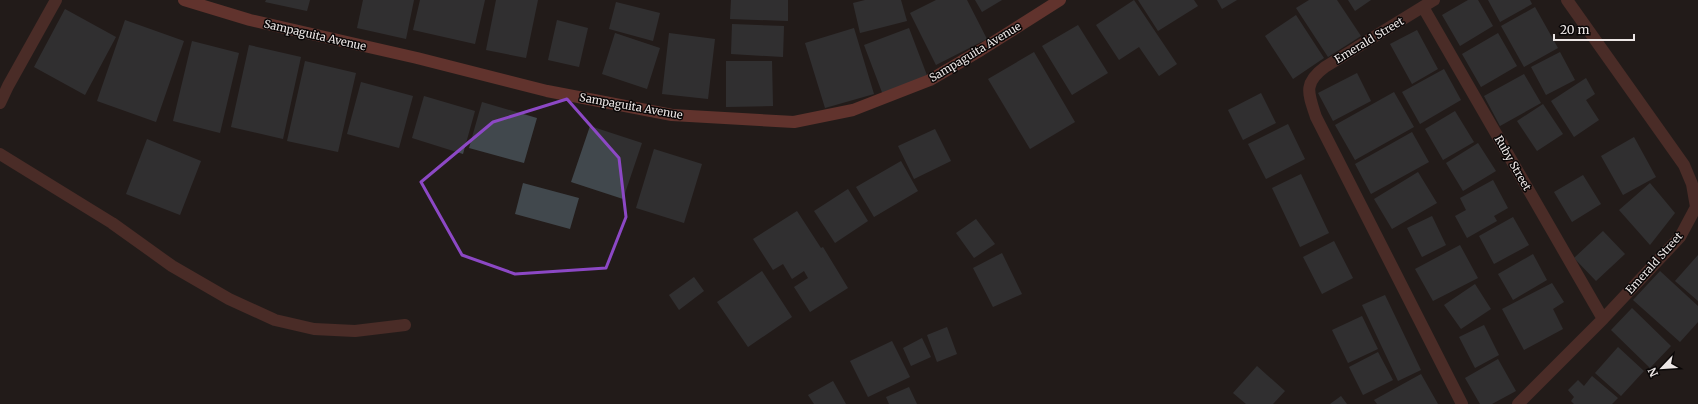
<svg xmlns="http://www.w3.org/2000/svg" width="1698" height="404" viewBox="0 0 1698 404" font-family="Merriweather,serif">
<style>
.building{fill:#41484d}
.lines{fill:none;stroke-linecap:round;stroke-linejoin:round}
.street{stroke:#7a4038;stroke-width:12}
.secondary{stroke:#ad5145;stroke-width:12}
.marked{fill:none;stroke:#8c48c5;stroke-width:3;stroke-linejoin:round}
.labels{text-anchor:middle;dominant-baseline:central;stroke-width:3;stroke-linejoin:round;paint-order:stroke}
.street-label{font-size:11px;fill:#ece6e5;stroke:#0a0707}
</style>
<rect width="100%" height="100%" fill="#231c1a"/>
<path class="building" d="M266,0H310L307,11L265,2Z
M363,0H414L406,39L357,28Z
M420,0H485L475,44L413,30Z
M496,0H538L526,58L486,50Z
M731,0H788V21L730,19Z
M865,0H901L907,21L860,33L853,3Z
M936,0H967L987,39L936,65L910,13Z
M975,0H1002L982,12Z
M1134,0L1177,64L1159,76L1139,47L1119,60L1096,25Z
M1138,0H1194L1198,6L1158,31Z
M1217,0H1237L1222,9Z
M1309,0H1337L1361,36L1328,57L1296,8Z
M1348,0H1371L1355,11Z
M1468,0H1478L1493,26L1460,46L1442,15Z
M1488,0H1530L1532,4L1500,22Z
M616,2L660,13L653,41L609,29Z
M1535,7L1558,48L1524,67L1501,26Z
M65,9L116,37L85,95L34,67Z
M1296,15L1324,58L1293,79L1265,36Z
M125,20L184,41L156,122L97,101Z
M557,20L588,28L579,67L548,60Z
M732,24L784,26L783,57L731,54Z
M1078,25L1108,73L1072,95L1042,46Z
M854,28L874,94L825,108L805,43Z
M909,28L928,78L883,95L864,45Z
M1417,30L1438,69L1412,84L1390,44Z
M615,33L660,48L647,89L602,74Z
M669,33L715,39L708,99L662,94Z
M1498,33L1517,66L1481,87L1462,54Z
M192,41L239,53L220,133L173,121Z
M249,45L301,57L283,139L231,127Z
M1034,52L1075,122L1030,149L988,79Z
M1560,52L1575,80L1546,95L1531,67Z
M305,61L356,73L338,152L287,141Z
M726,61H772L773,106L726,107Z
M1444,69L1461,100L1420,124L1402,92Z
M1357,73L1371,101L1333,121L1318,93Z
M1524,74L1541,103L1500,126L1484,96Z
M1586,78L1595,94L1586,100L1599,120L1574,137L1551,101Z
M361,82L413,96L399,148L347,134Z
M1394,92L1414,127L1355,160L1335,125Z
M1261,93L1276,123L1243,140L1228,110Z
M424,96L475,111L463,154L412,138Z
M482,102L537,118L524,163L469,148Z
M1543,104L1563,134L1537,151L1517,121Z
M1455,111L1474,142L1443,160L1425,129Z
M1288,124L1305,159L1266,179L1248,144Z
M590,126L642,143L623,199L571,182Z
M935,129L951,161L914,179L898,146Z
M1412,132L1429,162L1371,194L1355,164Z
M1634,137L1656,177L1623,195L1601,156Z
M147,139L201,161L180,215L126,194Z
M1478,143L1496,171L1463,191L1446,163Z
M654,149L702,164L684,223L636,208Z
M901,161L918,191L874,217L856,187Z
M1418,172L1437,203L1392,229L1374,199Z
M1301,174L1329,233L1300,247L1272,188Z
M1583,175L1601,204L1572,222L1554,192Z
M1493,180L1508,208L1494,216L1497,221L1467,238L1455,216L1466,210L1460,198Z
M523,183L579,198L570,229L515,214Z
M1650,183L1675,213L1650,245L1619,210Z
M848,189L868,221L835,243L814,211Z
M797,211L821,248L823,247L848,288L810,312L794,287L808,278L804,271L792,279L783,264L773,270L753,239Z
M1432,216L1446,245L1422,257L1407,228Z
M1513,217L1529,245L1494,264L1479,236Z
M976,219L995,244L974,258L956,233Z
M1603,231L1625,254L1596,281L1574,258Z
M1334,241L1353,278L1322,294L1303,257Z
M1460,245L1478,278L1433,301L1415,269Z
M1002,253L1022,294L993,307L973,268Z
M1533,254L1547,280L1513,300L1498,274Z
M1698,255V301L1675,281Z
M762,271L792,317L748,347L717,302Z
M1660,271L1698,306V322L1680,342L1633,300Z
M694,277L704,291L679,310L669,295Z
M1552,283L1564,302L1553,309L1563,329L1524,350L1502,309Z
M1475,284L1491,309L1461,329L1444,305Z
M1385,295L1421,370L1398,381L1362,305Z
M1632,308L1671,346L1650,368L1611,330Z
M1362,316L1378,349L1348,363L1332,330Z
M1484,325L1499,355L1475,368L1459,337Z
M947,327L957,354L937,362L927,335Z
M922,338L931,357L911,366L903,348Z
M892,341L910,377L868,397L850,361Z
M1618,347L1644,371L1621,396L1595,373Z
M1378,352L1393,380L1363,395L1349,367Z
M1498,359L1516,391L1492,404H1480L1465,378Z
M1257,366L1285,391L1273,404H1246L1233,393Z
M1421,374L1438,404H1377L1374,400Z
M1592,376L1618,398L1612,404H1574L1571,401L1574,397L1568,390L1578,380L1584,386Z
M833,381L846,404H814L808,395Z
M909,387L917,404H889L886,397Z
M1341,396L1347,404H1330Z"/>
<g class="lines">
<path class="street" d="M1434,0L1325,67C1303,83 1308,93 1316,117L1462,404
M1423,7L1603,319
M0,103L8,86L56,0
M0,154L112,223L172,266L229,299L275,320L314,329L355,331L405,325
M1518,404L1603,319L1680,237L1696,207L1692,184L1684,165L1567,0"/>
<path class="secondary" d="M184,0L250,20L417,58L547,91L672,115L794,122L853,110L930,80L981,50L1060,0"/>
</g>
<path d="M0 0H1698V404H0ZM567,99L619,158L626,217L606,268L515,274L462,255L421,182L493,122Z" fill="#231c1a" fill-opacity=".55" fill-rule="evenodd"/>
<path class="marked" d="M567,99L619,158L626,217L606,268L515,274L462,255L421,182L493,122Z"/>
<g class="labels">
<g class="street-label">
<text transform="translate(315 35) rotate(13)">Sampaguita Avenue</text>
<text transform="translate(1369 40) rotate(-31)">Emerald Street</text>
<text transform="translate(975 52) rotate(-31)">Sampaguita Avenue</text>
<text transform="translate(631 106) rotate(10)">Sampaguita Avenue</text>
<text transform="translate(1513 163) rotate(60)">Ruby Street</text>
<text transform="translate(1654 263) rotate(-48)">Emerald Street</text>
</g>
</g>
<g transform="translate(1662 368) rotate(245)" stroke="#0a0707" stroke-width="3" paint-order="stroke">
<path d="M0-3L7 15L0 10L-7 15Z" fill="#ece6e5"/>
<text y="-6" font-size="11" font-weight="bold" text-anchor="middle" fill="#ece6e5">N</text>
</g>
<path d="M1554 34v6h80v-6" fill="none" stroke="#ece6e5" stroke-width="2"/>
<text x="1560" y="34" font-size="12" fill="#ece6e5" stroke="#0a0707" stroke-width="3" paint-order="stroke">20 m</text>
</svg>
